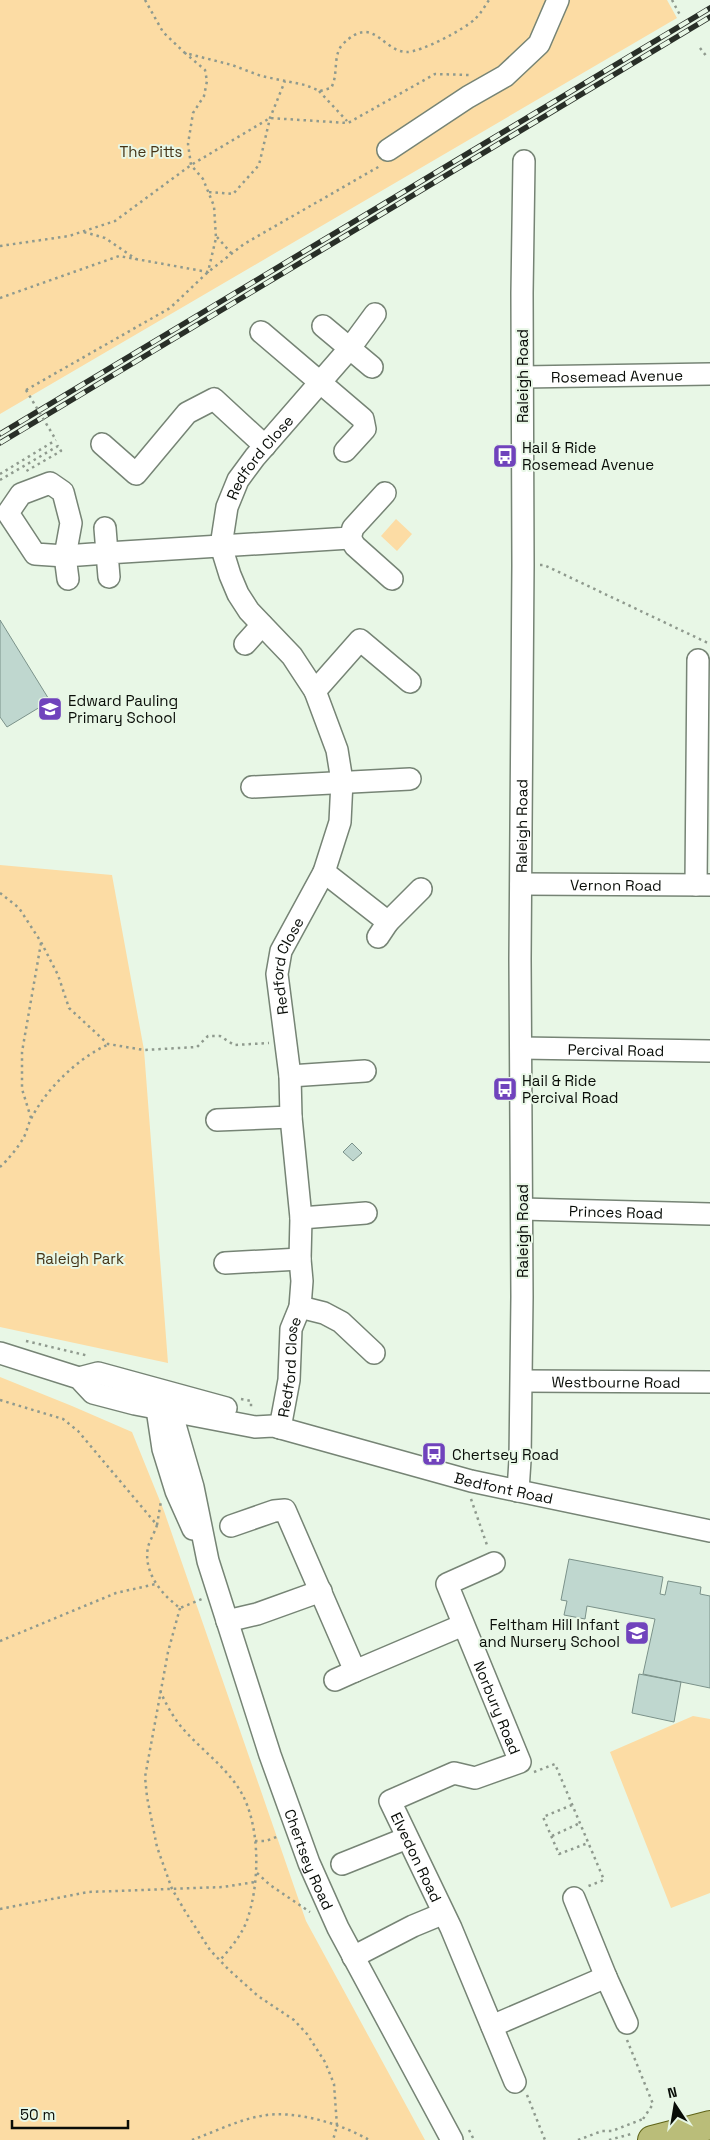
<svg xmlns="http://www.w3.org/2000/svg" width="710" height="2140" viewBox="0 0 710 2140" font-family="'Space Grotesk',sans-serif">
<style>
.green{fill:#fcdca4}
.building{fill:#bfd7cf;stroke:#7b928a}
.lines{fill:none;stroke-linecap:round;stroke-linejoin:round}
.minor-casing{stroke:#768475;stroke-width:24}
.major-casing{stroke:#5e6317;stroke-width:30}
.path{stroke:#8f9a8e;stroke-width:2.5;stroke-dasharray:2.5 4;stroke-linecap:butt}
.minor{stroke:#fff;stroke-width:21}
.major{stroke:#babd79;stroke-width:28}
.rail-casing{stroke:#292f28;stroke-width:5.5}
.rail{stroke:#e8f7e6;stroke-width:4;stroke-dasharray:11;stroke-linecap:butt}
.path-bridge{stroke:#8f9a8e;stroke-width:2.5;stroke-dasharray:2.5 4;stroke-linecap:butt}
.labels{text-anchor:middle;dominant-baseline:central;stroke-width:4;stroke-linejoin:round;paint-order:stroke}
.park-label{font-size:15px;fill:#453416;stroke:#e8f7e6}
.street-label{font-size:15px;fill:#090d08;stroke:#e8f7e6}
.poi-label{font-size:15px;fill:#090d08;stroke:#e8f7e6;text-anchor:start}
</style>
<rect width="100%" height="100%" fill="#e8f7e6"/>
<path class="green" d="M0,0H667L677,18L0,414Z
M396,519L412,534L397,551L381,536Z
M0,865L112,875L144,1050L168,1363L0,1327Z
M0,1377L72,1406L132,1432L164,1511L306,1921L425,2140H0Z
M693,1716L710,1719V1893L671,1908L610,1752Z"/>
<path class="building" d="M0,620L50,701L7,727L0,717Z
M352,1143L362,1153L353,1161L343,1152Z
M569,1559L663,1577L660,1594L665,1595L668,1581L701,1587L700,1594L710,1596V1688L643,1674L655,1619L587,1606L585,1619L564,1615L567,1601L561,1600Z
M639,1674L681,1682L674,1722L632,1713Z"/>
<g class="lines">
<defs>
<g id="minor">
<path d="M388,150L468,97L505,76L539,44L558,0"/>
<path d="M323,326L372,367"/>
<path d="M261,332L363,419L365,429L345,451"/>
<path id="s1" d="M523,377L710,374"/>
<path d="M102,444L136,474L187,413L214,399L265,446"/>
<path d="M50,483L63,492L71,523L65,556L35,554L8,513L21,494Z"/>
<path d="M350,538L355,546L392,579"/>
<path d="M109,577L107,553L350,538L353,528L385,493"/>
<path d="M68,579L65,556L107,553L105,528"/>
<path d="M245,644L262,625"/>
<path d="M315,691L360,640L410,682"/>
<path d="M252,787L410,779"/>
<path d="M324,872L388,922L421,889"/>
<path id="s2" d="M521,884L710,885"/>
<path d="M696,885L698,660"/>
<path d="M378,937L388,922"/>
<path id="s3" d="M521,1048L710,1051"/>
<path d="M290,1076L365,1071"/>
<path d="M217,1120L291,1117"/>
<path id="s4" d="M522,1209L710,1214"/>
<path d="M301,1218L366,1213"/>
<path d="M225,1263L300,1259"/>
<path d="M300,1307L324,1313L341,1322L374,1353"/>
<path id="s5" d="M0,1353L79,1378L93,1393L135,1404L255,1427L273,1426L471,1481L710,1531"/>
<path d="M79,1378L98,1373L226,1408"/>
<path id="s6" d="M522,1381L710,1382"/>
<path id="s7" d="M150,1389L171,1411L193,1487L208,1561L270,1755L309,1863L338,1928L452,2140"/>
<path d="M157,1409L163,1449L176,1491L193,1529"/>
<path id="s8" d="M280,1428L289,1380L291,1329L300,1307L302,1281L300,1259L301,1218L291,1117L290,1076L277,974L281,951L324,872L340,822L342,781L337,750L315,691L292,656L249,611L238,594L230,575L221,546L227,507L238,480L255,457L350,348L375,314"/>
<path id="s9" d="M518,1491L520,1460L522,1297L520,959L523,565L522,293L524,161"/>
<path d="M231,1526L274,1511L285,1510L355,1671L463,1625"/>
<path id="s10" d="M494,1563L447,1584L520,1762L475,1778L454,1773L390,1801L451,1928L515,2082"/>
<path d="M227,1621L257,1614L321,1591"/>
<path d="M335,1680L355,1671"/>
<path d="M342,1864L407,1838"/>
<path d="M574,1898L606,1977L627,2023"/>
<path d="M353,1957L413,1926L442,1914"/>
<path d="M492,2026L606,1977"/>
</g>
<path id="major" d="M652,2140L710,2125"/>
</defs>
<use href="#minor" class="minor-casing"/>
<use href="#major" class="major-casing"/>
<path class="path" d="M145,0L163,32L185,53L232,65L261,76L305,85L320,91L331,88C339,75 332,55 343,44C374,13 382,52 407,52C421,52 465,29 475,19C481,13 485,6 489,0
M672,0L680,15
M700,48L707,57
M319,91L347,121
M209,192L233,194L259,165L270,118L285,81
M84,232L105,238L136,259
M217,237L231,253
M0,246L69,236L115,221L191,165L270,118L348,123L435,74L469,75
M0,298L119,256L208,272L216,238L214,206L203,179L191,165L188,144L193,113L204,96L207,81L205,70L185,53
M26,390L170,308L208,272L244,244L380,166
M0,474L56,440
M0,480L58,446L61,451L23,473
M540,565H544L710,644
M0,893L19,908L41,942L58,975L69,1008L108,1044L144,1050L197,1047L208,1036H220L234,1045L269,1043
M31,1118L22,1089V1052L41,943
M0,1167C8,1160 19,1146 24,1137C27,1131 28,1124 31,1119C46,1089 77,1059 107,1045
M26,1341L89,1356
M241,1399L251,1401V1408
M0,1400L63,1419L78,1431L157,1525C155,1532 150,1540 148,1547C143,1572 161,1594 180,1608L202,1599
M471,1499L488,1548
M157,1525L161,1501
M180,1608L168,1652L145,1777L147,1797L157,1847L172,1889L185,1911L210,1950L228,1969L258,1996L294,2020L307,2034L325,2062L334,2084L337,2126L333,2140
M0,1641L116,1593L156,1584
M160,1691C166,1704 174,1719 184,1730C203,1751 226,1767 241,1792C261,1827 260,1886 246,1923C240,1937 230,1949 220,1960
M534,1772L555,1764L604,1880L586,1887
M572,1805L543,1817L559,1854L588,1843
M552,1836L580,1823
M255,1841H266L279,1836
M257,1873L270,1885L310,1912
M0,1909L88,1892L223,1887L255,1882
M627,2040L653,2104L643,2119L644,2121
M527,2095L545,2140
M469,2130L474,2140
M192,2140C214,2132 238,2120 261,2116C293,2109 342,2124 369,2140
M578,2140L602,2131H612L643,2119
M609,2140L631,2134"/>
<use href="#minor" class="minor"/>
<use href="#major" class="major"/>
<defs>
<path id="rail" d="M0,434L710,8
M0,443L710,17"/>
</defs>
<use href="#rail" class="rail-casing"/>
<use href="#rail" class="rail"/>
<path class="path-bridge" d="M26,390L56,440"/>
</g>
<defs>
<symbol id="bus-square" viewBox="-11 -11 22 22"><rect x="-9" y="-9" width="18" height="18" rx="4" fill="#7043bc" stroke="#e8f7e6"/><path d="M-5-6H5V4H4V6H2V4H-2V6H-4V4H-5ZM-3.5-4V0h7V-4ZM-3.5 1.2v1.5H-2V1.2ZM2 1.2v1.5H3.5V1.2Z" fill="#fff"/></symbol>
<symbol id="school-square" viewBox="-11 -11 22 22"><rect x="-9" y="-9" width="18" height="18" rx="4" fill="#7043bc" stroke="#e8f7e6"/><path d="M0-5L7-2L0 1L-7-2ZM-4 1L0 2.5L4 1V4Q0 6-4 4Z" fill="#fff"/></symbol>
</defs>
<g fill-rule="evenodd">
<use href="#bus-square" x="491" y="442" width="28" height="28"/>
<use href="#school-square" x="36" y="695" width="28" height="28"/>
<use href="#bus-square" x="491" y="1075" width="28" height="28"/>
<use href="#bus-square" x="420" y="1440" width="28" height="28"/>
<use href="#school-square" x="623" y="1619" width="28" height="28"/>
</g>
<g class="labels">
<g class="park-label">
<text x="151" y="151">The Pitts</text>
<text x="80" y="1258">Raleigh Park</text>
</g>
<g class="street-label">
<text transform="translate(522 376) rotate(-90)">Raleigh Road</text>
<text stroke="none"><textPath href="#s1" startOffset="94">Rosemead Avenue</textPath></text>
<text stroke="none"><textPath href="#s8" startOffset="1034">Redford Close</textPath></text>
<text stroke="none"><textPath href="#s9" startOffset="665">Raleigh Road</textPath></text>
<text stroke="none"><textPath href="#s2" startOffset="95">Vernon Road</textPath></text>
<text stroke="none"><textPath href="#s8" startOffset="468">Redford Close</textPath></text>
<text stroke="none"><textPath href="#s3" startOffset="95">Percival Road</textPath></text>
<text stroke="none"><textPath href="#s4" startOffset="94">Princes Road</textPath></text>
<text transform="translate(522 1231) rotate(-90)">Raleigh Road</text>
<text stroke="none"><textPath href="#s8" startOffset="62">Redford Close</textPath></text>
<text stroke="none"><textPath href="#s6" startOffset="94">Westbourne Road</textPath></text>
<text stroke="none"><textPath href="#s5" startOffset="526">Bedfont Road</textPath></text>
<text stroke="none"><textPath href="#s10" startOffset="185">Norbury Road</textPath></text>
<text stroke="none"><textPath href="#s10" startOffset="445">Elvedon Road</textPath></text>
<text stroke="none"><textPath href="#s7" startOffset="500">Chertsey Road</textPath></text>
</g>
<g class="poi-label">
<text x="522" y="447">Hail &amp; Ride<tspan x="522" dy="17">Rosemead Avenue</tspan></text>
<text x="68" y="700">Edward Pauling<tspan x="68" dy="17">Primary School</tspan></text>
<text x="522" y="1080">Hail &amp; Ride<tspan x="522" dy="17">Percival Road</tspan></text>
<text x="452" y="1454">Chertsey Road</text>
<text x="620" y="1624" text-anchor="end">Feltham Hill Infant<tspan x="620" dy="17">and Nursery School</tspan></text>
</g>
</g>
<g transform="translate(675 2105) rotate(348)" stroke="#e8f7e6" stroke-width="4" paint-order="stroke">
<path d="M0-4L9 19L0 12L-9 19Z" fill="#090d08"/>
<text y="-8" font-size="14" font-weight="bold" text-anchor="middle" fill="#090d08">N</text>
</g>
<path d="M12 2120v8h116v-8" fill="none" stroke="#090d08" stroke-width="2.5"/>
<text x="20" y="2120" font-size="15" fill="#090d08" stroke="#e8f7e6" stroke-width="4" paint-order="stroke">50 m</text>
</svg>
